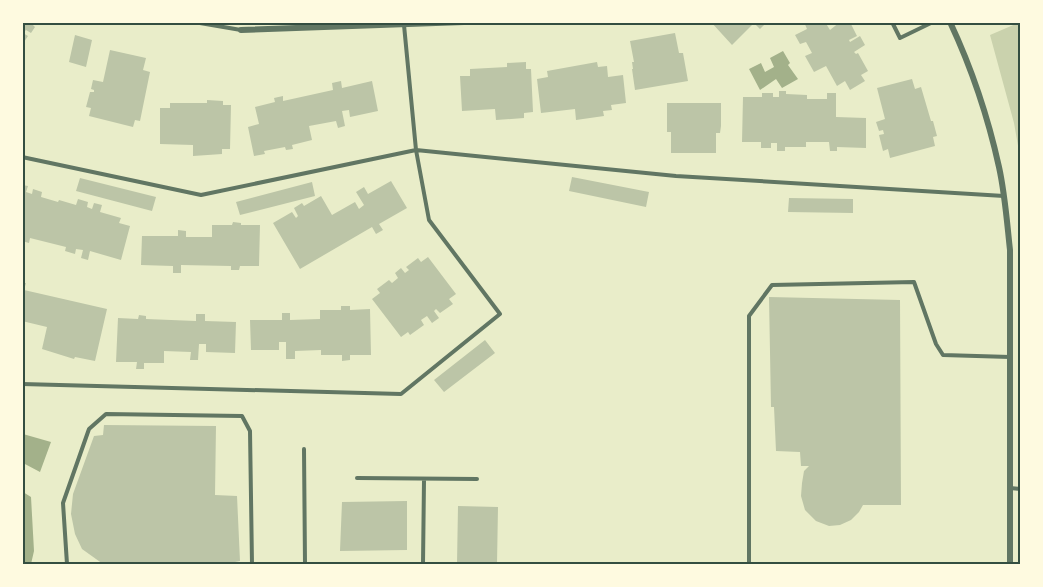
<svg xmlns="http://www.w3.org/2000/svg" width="1043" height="587" viewBox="0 0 1043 587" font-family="Helvetica,sans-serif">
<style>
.green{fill:#cad2ad}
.water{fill:#a3b18a}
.building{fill:#bcc5a7}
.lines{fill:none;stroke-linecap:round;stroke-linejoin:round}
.service{stroke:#617663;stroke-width:4}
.minor{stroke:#617663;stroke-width:6}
.neatline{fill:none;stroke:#344e41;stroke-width:2}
</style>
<rect width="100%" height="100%" fill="#e9edc9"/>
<path class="green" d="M1018,23H1020V157L1014,123L990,35Z"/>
<path class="water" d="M783,51L790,63L788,65L798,79L782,88L776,79L760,90L749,69L761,63L765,72L774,67L770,58Z
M23,434L51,442L40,472L23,463Z
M23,492L31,497L34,551L31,564H23Z"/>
<path class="building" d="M22,22H30L35,27L31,33L26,30L23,33L28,36L22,45Z
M711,22H767L760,29L754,23L732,45Z
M804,22H825L830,30L840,22H850L857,36L849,40L850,42L860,36L865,45L854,52L856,54L858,53L868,71L861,75L865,81L850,90L845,81L837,86L826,66L814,72L805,56L812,53L806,42L800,44L795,35L807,29Z
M675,33L679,53H683L688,81L635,90L632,69H633L632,62H634L630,41Z
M75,35L92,40L86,67L69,62Z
M110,50L146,58L143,70L150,72L140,121L135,120L133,127L89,116L91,108L86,107L90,92H94V90L91,89L93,80L103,82Z
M526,62V69H531L533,112L524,113V118L496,120L495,109L462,111L460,76H470V69L507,67V63Z
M597,62L598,67L607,66L608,77L623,75L626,103L611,105L612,110L603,111L604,116L576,120L575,109L541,113L537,79L548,77L547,71Z
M912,79L915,89L921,87L931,121H933L937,136L933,137L935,146L890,158L888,149L883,151L879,135L884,134L883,130L879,131L876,122L885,119L877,88Z
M341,81L342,88L372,81L378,111L350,117L349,110L342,111L345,126L338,128L336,121L309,126L312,140L292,145L293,149L286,150L285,147L264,151L265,154L254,156L248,127L259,124L255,107L275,102L274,98L283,96V101L333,90L332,83Z
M779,91H786V94L807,95V99H827V93H836V117L866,118V148L837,147V151H830L829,142H806V147H785V151H777V143H771V148H761V142H742L743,97H762V93H773V97H779Z
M207,100L223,101V105H231L230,149H222V154L193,156V145L160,144V108H170V103H207Z
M667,103H721V126L720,133H716V153H671V132H667Z
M572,177L649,192L646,207L569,191Z
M80,178L156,197L152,211L76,191Z
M391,181L407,208L379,224L383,230L376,234L372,227L300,269L273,223L292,212L296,218L298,216L294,208L302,203L304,206L321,196L332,215L355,202L359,209L364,205L356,192L364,187L368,194Z
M312,182L315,196L240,215L236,202Z
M22,185L28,186L26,192L32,194L33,189L42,192L41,197L58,202L59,200L76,205L78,199L88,202L87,207L92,209L94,203L102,205L100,212L121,218L119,223L130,226L121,260L90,251L88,260L81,258L83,250L76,249L75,254L65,251L66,247L30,238L29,243L22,241Z
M789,198L853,199V213L788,212Z
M233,222L241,223V225H260L259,266H240L239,270H231V266L181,265V273H173V266L141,265L142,236H178V230L186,231V237H212V225H232Z
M428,257L456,294L449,299L453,304L440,313L436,309L434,311L439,318L432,323L427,316L421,320L424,325L410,335L408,332L401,337L372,299L380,293L377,289L389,280L392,283L398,278L395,273L401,268L405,273L409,270L406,267L418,258L421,262Z
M22,283H26L24,290L107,309L95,361L75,357L74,359L42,349L47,327L22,321Z
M769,297L900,300L901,505H863L859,512L851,520L840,525L829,526L816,521L805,510L801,496L802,483L804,471L809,466H801L800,452L776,451L774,407H771Z
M341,306H350V310L370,309L371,355H350V360L342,361V355H321V350L295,351V359H286V342H279V350H251L250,320H282V313H290V320L320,319V310H341Z
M196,314H205V321L236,322L235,353L206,352V344H199L198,360H190L191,352L164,351V363H144V369H136L137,362H116L118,318L138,319L139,315L146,316V319L196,321Z
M485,340L495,353L444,392L434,380Z
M104,425L216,426L215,495L237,496L240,561L225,564H103L82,549L75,534L71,514L73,494L94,436L103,435Z
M407,501V550L340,551L342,502Z
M458,506L498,507L497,564H457Z"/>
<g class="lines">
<path class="service" d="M194,22L241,30
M892,22L900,38L933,22
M22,157L201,195L416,150L676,176L1004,196
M22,384L401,394L500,314L429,220L416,150L404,25
M304,449L305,564
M357,478L477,479
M1010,488L1020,489
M67,564L63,503L89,429L106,414L242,416L250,431L252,564
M423,564L424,480
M749,564V316L772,285L914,282L936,344L943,355L1010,357"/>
<path class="minor" d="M950,22C972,69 988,117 999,167C1005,194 1007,223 1010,250V564
M241,30L464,22"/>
</g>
<rect width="1043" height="587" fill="none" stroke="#fefae0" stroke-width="48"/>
<rect x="24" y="24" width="995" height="539" class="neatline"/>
</svg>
